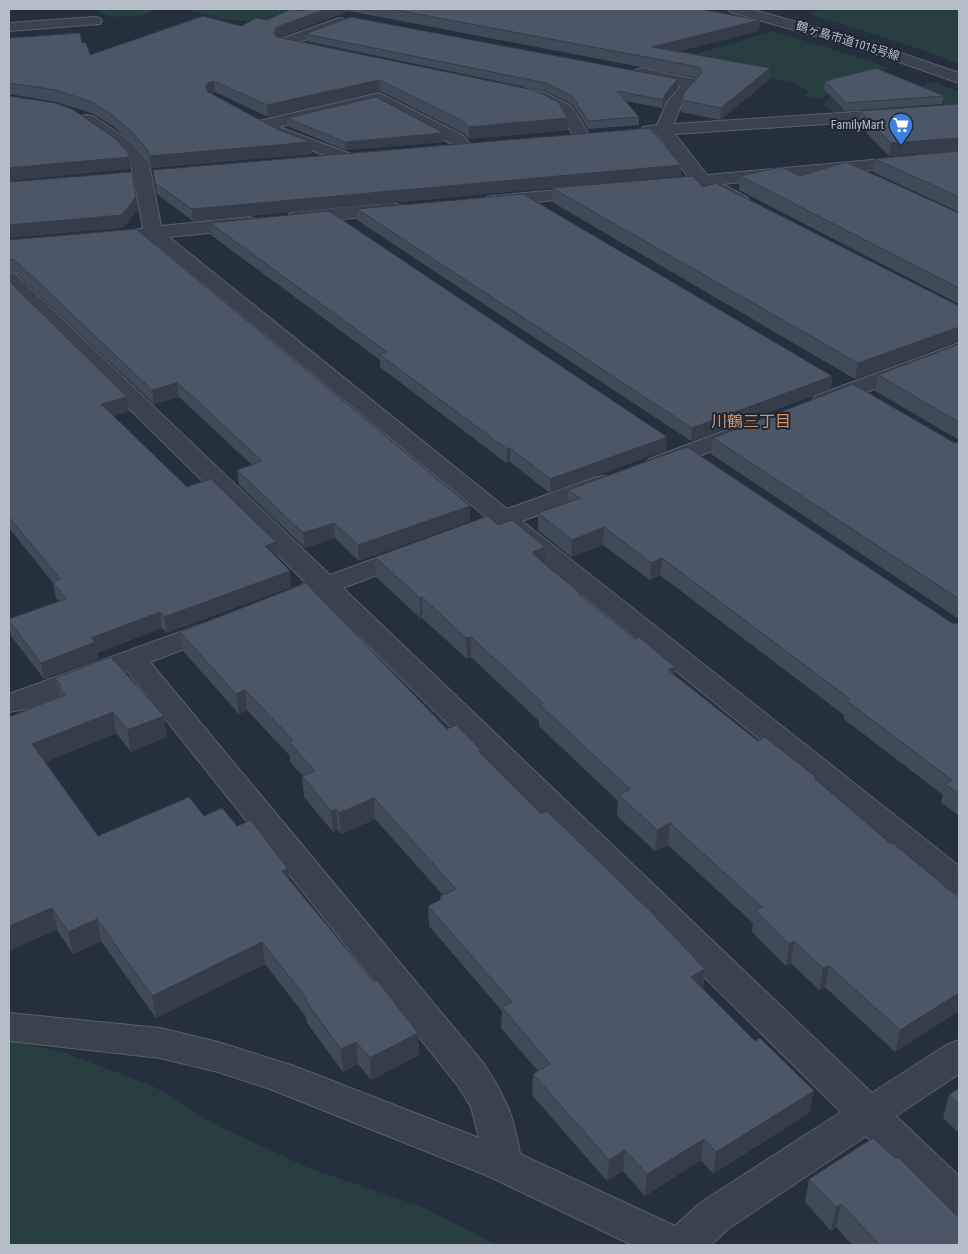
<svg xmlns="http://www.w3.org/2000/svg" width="968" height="1254" viewBox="0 0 968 1254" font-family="'Roboto Condensed','Noto Sans JP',sans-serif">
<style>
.green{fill:#273d3f}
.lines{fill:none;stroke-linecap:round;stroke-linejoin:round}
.minor-casing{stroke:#57606c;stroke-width:2}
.minor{fill:#39424e;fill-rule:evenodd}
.wall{fill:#404b59}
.shaded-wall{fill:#343d48}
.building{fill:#4b5767;stroke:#343d48}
.labels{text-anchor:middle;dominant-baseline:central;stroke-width:4;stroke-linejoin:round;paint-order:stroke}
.far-street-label{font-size:12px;fill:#b5bdc9;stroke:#1e2733}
.far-poi-label{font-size:12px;fill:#b5bdc9;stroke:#1e2733;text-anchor:end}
.neighbourhood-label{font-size:16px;fill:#d29367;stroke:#1e2733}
</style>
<rect width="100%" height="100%" fill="#25303e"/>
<path class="green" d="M95,9H158L139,16L110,17Z
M186,9H313L305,12L249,22L223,19Z
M830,9H959V64L923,50L807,13Z
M773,31L891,68L870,75V100L884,109L835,113L828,107L823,105L831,95L826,94L821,99L804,97L808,91L790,82L677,60Z
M927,83H936L959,92V104C939,105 932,107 917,90Z
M9,1041L63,1052L153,1086L216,1125L311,1169L420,1206L497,1245H9Z"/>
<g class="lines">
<defs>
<path id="minor" d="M728,9H750L875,44L959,73V83L865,50L730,12Z
M95,17L100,18L102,21L100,24L9,31V23Z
M339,18L344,19L346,22L344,25L299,42L314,46L316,49L314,52C303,55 289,49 278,46L276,43L278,40Z
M641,68L698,80L700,83L682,103L674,124L959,105V115L675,134L707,175L959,152V162L722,184L748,198L751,202L748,206L742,207L736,206L694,185L658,135H643L641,131L643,127L657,125L667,102L681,86L636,76L633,73L636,70Z
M527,88L545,93L571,106L590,136L588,140H576L559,112L533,99L521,96L519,93L521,90Z
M379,93L462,135L473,147L470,151C460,153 457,149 450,143L377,103L279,127L351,154L354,158L351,162L345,163L271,135L269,131L270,129H259L257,125L259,121Z
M87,115L93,116L131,142L149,163L161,226L249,217L256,219L258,223L256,227L249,229L169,237L507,509L594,478L603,476L612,478L615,483L612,488L522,521L959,866V895L947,891L501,529L490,532L481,529L477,524L481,519L486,517L149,239L135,238L132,234L135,230L143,228L131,164L119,150L81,124L79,120L81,116Z
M590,187L596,188L599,192L596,196L493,206L487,205L484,201L487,197L493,196Z
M393,203L400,205L402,209L400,213L296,224L289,222L287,218L289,214L296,212Z
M9,273L16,275L330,575L401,549L410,546L419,549L423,554L419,559L343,588L872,1093L946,1045L959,1040V1074L896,1116L959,1176V1219L945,1214L866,1136L728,1229L711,1245H632L488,1176L270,1089L218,1072L160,1058L9,1041V1013L160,1028L218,1042L294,1066L479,1138L471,1107L458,1086L127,671L30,708L9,712V694L216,619L226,621L230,627L226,633L150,662L484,1064C505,1096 514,1116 520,1154L675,1226L700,1203L841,1112L319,597L310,599L301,597L297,591L301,585L306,583L9,290Z
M959,343V356L831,406L823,408L815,406L812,401L815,396Z
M748,422L756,424L760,429L756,434L665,469L657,471L649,469L645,464L649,459Z"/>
</defs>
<use href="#minor" class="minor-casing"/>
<use href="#minor" class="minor"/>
</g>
<path class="wall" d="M308,9H699L760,20L759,31L677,51L770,68L769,80L720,120L681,112L682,100L698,78L349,11L280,37L568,130L469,139L463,133L380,91L268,117L215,92L211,94L312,154L151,168L148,161L134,144L114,127L94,114L57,102L9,94V38L82,43L90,55L241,26L302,11Z
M305,34L678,79L677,87L666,101L662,108L625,101L639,117V125L588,129L572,104L545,91L306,41Z
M825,81L944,96L942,104L845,111L824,89Z
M959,104V212L873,172L875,159L951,151L889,156L858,124L860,111Z
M287,118L444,142L345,150L287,126Z
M153,170L681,176L193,221L157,194Z
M740,176H800L959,213V304L739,190Z
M703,187L959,306V342L958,341L855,379L552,202V188Z
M357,209L832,376L831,389L691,441L357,220Z
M210,223L667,437L666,450L550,493L510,462L506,463L380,367V360L211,235Z
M9,240L470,521L359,561L335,538L305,548L239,485L237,470L252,465L192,409L179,397L154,404L17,274L9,272Z
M9,281L129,411L113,416L187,487L276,542L278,558H277L291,587L167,633L162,628L97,653L98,659L44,679L11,636L9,626V619L59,601L56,598L53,583L9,528Z
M959,344V440L875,391L878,375Z
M713,438L953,442L959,443V619L711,454Z
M568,490L952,623L959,624V816L941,802L943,795L844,719V715L660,575L650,580L603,545L571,557L538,530V513L568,503Z
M375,557L545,564L581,594V596L635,639L675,667L674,675L758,741L816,777V780L891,844L959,898V1011L895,1052L825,987L819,990L791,963L786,966L752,932L753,923L668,845L655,851L617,816L618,801L539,726V721L471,657L467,659L422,618H420L376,577Z
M180,632L447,729L481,750V754L541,814L705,969L703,989L810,1112L713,1174L701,1160L645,1196L623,1171L607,1181L532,1095L533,1074L538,1071L501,1028L502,1011L429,926L428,906L440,900V896L443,895L375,819L341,834L338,830L333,832L304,797L302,776H303L290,762V756L247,710L239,714L183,651Z
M55,678L167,737L131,752L116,733L45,762L98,836L204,816L237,826L289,879L374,982L418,1033L419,1055L371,1080L358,1064L343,1072L307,1023L306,1017L265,964L156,1018L101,941L73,954L57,930L9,717L59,698Z
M959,1088V1133L943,1118L949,1095Z
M896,1159L959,1245H852L836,1227L831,1231L805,1202L809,1179Z"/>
<path class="shaded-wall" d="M327,9H349V11L277,38L274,33L277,27Z
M760,20L759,31L652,58V47Z
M770,68L769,80L720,120L721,108Z
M678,79L677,87L666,101L662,108L663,100L666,93Z
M379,80L380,91L268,117L267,105Z
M214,81L215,92L209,94L205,86L208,83Z
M568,118V130L469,139V127Z
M444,133V142L345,150V142Z
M959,138V151L889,156L891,143Z
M311,142L312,154L151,168L150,156Z
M129,157L131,169L9,181V168Z
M681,165V176L193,221L192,209Z
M136,197L138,210L123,228L9,238V225Z
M959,327L958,341L855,379L858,363Z
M832,376L831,389L691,441L692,428Z
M177,383L179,397L154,404L152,390Z
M127,397L129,411L103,419L101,404Z
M667,437L666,450L550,493V479Z
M510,448V462L506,463L507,449Z
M470,506V521L359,561L358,545Z
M334,523L335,538L305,548L303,533Z
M604,527L603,545L571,557L572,540Z
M276,542L278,558L266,561L265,546Z
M545,547V567L532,572L533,552Z
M662,558L660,575L650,580L651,563Z
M290,571L291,587L167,633L164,617Z
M422,597V618H420V598Z
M160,612L162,628L97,653L98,659L44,679L41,663L91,638Z
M471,637V657L467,659L466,638Z
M675,667L673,688L668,670Z
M245,690L247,710L239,714L236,694Z
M113,712L116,733L37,766L32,744Z
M164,716L167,737L131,752L127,730Z
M374,798L375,819L341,834L339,813Z
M336,809L338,830L333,832L331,811Z
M670,823L668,845L655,851L657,830Z
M288,869L290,891L282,871Z
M52,908L57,930L9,951V926Z
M97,919L101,941L73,954L68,932Z
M794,941L791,963L786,966L789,944Z
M262,942L265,964L156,1018L152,996Z
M829,966L825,987L819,990L823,968Z
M705,969L702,991L691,977Z
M959,993V1011L895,1052L900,1030Z
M418,1033L419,1055L371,1080L370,1058Z
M356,1042L358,1064L343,1072L341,1049Z
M814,1091L810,1112L713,1174L716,1152Z
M704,1139L701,1160L645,1196L647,1174Z
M625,1150L623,1171L607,1181L609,1160Z
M841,1204L836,1227L831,1231L836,1207Z"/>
<path class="building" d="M291,9L302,11L308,9H327L277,27L274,33L277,37L534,90L558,102L568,118L469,127L463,121L379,80L267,105L214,81L208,83L205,86L208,92L279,130L311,142L150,156L147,149L132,132L112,115L92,102L56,90L9,83V38L80,33L82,43H86L90,55L203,16L241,26L256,18L267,20Z
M391,9H699L760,20L652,47L770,68L721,108L682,100L684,92L702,73L699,67Z
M351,17L678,79L666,93L663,100L617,91L639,117L588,121L572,96L546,83L305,34Z
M876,68L944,96L846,103L825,81Z
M9,96L55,103L72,109L116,139L128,153L129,157L9,168Z
M376,97L444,133L345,142L287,118Z
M959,104V138L891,143L860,111Z
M650,128L681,165L192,209L155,183L153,170Z
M959,151V197L875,159Z
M846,162L959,213V288L740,176L781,167L800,176Z
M132,172L136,197L122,215L9,225V182Z
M693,176L703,187L716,183L959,306V327L858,363L552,188Z
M523,194L832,376L692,428L357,209Z
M329,211L667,437L550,479L510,448L507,449L379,354L387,352L210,223Z
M136,229L470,506L358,545L334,523L303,533L237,470L262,461L191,395L177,383L152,390L15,260L9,259V240Z
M9,281L127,397L101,404L187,487L211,479L276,542L265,546L290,571L164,617L160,612L91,638L95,642L41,663L9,621V619L66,599L53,582L60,579L9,517Z
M959,344V422L878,375Z
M853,384L953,442L959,443V599L713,438Z
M687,447L952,623L959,624V794L945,784L952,780L847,701L850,699L662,558L651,563L604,527L572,540L538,513L580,498L568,490Z
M488,516L498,525L512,520L545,547L533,552V554L581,594H579L635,639L639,637L675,667L668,670L758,741L765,737L816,777L814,778L891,844L893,843L959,898V993L900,1030L829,966L823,968L794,941L789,944L755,910L762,907L670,823L657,830L619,795L630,789L540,705L543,703L471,637L466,638L422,597L420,598L375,557Z
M306,583L447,729L456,725L481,750L478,751L541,814L547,811L649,910L705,969L691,977L755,1041L760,1038L814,1091L716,1152L704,1139L647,1174L625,1150L609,1160L533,1074L550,1064L502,1007L512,1002L428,906L442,899L440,896L456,889L374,798L339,813L336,809L331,811L302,776L315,771L289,742L293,740L245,690L236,694L180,632Z
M111,657L164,716L127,730L113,712L32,744L98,836L189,797L204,816L222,808L237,826L251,820L288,869L282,871L374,982L377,980L418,1033L370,1058L356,1042L341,1049L305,1000L307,999L262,942L152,996L97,919L68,932L52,908L9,926V717L65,695L58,687L61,686L55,678Z
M959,1088V1104L949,1095Z
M873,1138L896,1159L898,1157L959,1218V1245H880L841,1204L836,1207L809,1179Z"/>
<defs>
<symbol id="supermarket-pin" viewBox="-11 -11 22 30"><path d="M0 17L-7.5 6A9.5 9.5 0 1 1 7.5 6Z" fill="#3f7fe0" stroke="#1e2733"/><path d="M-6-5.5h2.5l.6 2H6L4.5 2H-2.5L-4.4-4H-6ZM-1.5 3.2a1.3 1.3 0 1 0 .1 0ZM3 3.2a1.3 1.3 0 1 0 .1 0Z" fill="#fff"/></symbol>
</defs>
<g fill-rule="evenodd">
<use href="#supermarket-pin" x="887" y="111" width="28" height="38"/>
</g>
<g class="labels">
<g class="far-street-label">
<text transform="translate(848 41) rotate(17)">鶴ヶ島市道1015号線</text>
</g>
<g class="far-poi-label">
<text x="884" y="125">FamilyMart</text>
</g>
<g class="neighbourhood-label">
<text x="751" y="421">川鶴三丁目</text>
</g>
</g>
<rect width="968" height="1254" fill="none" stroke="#b5bdc9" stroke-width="20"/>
</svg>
